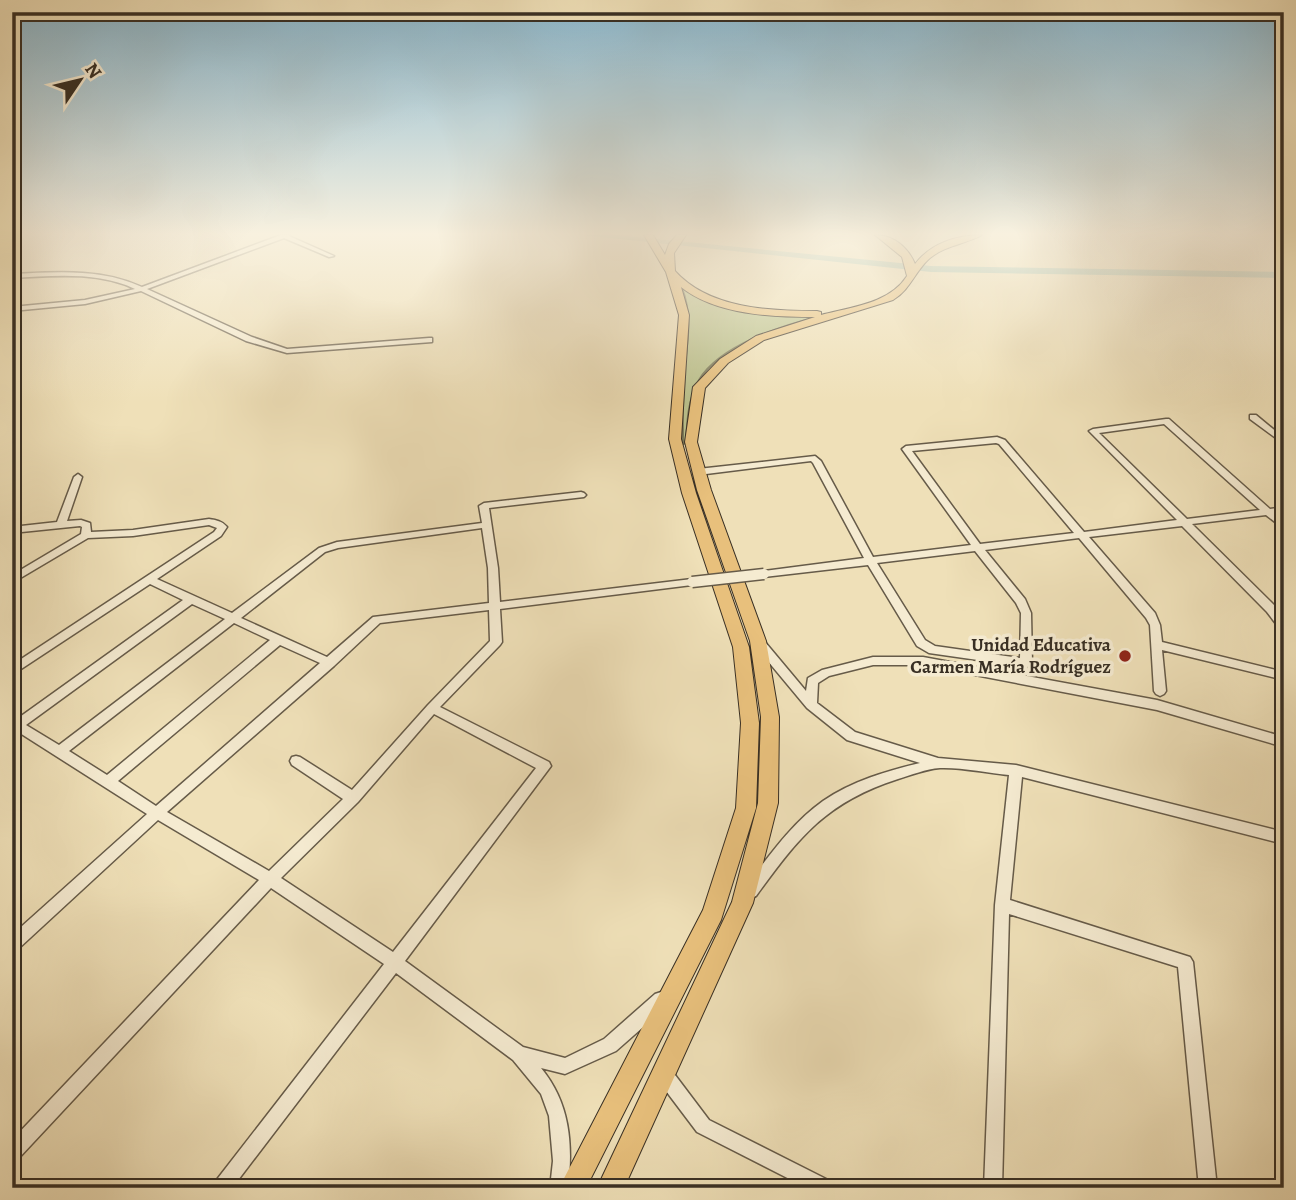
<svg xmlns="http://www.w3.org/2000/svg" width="1296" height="1200" viewBox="0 0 1296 1200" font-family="Alegreya,serif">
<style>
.green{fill:#bbc28d;stroke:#7a7858;stroke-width:2}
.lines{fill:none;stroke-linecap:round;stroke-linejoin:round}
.river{fill:#9abdad;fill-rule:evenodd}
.minor-casing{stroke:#665b49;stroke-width:3}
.highway-casing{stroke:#382f24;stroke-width:2}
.minor{fill:#f5ebd1;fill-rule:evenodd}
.highway{fill:#e8c07c;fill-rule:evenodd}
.minor-bridge-casing{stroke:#665b49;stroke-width:13;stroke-linecap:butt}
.minor-bridge{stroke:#f5ebd1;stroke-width:10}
.poi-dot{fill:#8f2418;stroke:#f5ebd1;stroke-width:2.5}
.labels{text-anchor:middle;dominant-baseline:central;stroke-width:7;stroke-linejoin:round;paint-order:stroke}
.poi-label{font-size:19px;font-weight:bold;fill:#382f24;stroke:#f5ebd1;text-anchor:end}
</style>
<rect width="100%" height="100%" fill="#efe0b8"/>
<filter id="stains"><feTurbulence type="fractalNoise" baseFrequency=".00286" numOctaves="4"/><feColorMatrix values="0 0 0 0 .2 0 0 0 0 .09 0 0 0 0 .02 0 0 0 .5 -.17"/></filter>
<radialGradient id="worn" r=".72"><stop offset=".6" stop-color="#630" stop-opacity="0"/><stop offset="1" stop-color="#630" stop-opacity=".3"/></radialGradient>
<path class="green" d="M682,288L724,306L821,316C784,325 720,345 699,380C688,399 687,422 686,443L683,444C683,423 682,402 683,382C686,350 694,318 682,288Z"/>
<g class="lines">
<path class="river" d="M582,235H615L931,266L1284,272V278L931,272Z"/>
<defs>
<path id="minor" d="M281,235H290L289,236L334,256L329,257L284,238L147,289L252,337L287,349L429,338H432V342L287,353L246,341L141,291L85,304L12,311V307L85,300L135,289C97,271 53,276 12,278V274C56,272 101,268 142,287Z
M1250,415H1256L1284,438V444L1250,419Z
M1166,419H1169L1270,509L1284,507V513L1276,514L1284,521V529L1266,515L1192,524L1275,606L1284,618V630L1280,629L1267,612L1182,526L1089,537L1155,613L1160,625L1162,642L1284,672V680L1162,650L1166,691L1164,694L1160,696L1156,694L1154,691L1150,625L1146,618L1079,538L985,550L1025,599L1031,613L1032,663L1030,666L1026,667L929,653L917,646L868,565L764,577L759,574L764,571L864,558L813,463L811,461L698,475L694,472L698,469L815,456L821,461L873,557L971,545L902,449L906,446L997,437L1005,440L1084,532L1177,520L1089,431L1093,429ZM1164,424L1260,510L1187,519L1099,433ZM996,443L999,444L1074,533L980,544L912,451ZM975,551L1016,603L1021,613L1020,658L935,646L925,640L877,563Z
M78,474L82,477L67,521L81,520L90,523L91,532L133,530L209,519C216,520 222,521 227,527L221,536L157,579L232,613L319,548L337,542L482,523L479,506L484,503L581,492L584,493L586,495L584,497L489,508L498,568L500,602L692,579L696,580L697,582L696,584L692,585L500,609L502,642L500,645L440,707L549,762L551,766L405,961L523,1047L565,1058L604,1039L655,994L661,992L667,994L669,1000L667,1006L616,1051L565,1074L541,1068C570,1103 573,1144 568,1188H550L553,1161L549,1116L541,1094L513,1060L396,973L232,1188H212L215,1182L384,964L271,888L18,1159L12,1162V1140L259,880L158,820L17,950L12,952V935L147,814L12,728V717L17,719L183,600L150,584L12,675V665L214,532L217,528L209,525L133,536L88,538L12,583V575L81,534L82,527L80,526L12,533V527L57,522L74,477ZM482,528L488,568L489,603L373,617L327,657L241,618L325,552L338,548ZM192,604L225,619L59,745L26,725ZM489,610L490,641L428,705L352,790L300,757L296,756L292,757L290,761L292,765L343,799L269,871L167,812L334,666L380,623ZM234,623L270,640L107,775L69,751ZM280,645L320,663L156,806L118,781ZM434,714L536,768L393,952L281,878L358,802Z
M761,641L765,642L806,691L808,678L822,670L873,657H923L1157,700L1284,737V747L1157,710L923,665H873L829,676L818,683L817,703L855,732L938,758L1016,765L1284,832V844L1022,777L1010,900L1190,957L1193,962L1217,1188H1199L1178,967L1009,914L1002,1188H984L995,905L1009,775C989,773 959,767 940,768C926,769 911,775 898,779C826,802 799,837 756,896L751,898L746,896L744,891L746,886C769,856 792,823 823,801C852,781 887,771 920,763L847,740L807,708L757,648L755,645L757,642Z
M663,1065L669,1067L709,1120L832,1182L835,1188H807L697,1132L657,1079L655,1073L657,1067Z"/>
<path id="highway" d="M644,235H653L665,255L669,244L677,235H686L674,253L675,271C709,309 770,311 817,311L821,312V315C851,307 889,304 907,276L902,257L875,235C893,235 908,247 915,264C931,243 957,235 982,235C966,244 946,245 930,258C915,271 911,289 893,300L764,340L728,363L705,388L697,442L711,490L766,641L779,717L778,803L753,903L624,1188H597L732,902L758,803L761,717L750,641L697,490L685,442L693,387L720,359L756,336L815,317C772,317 716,315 681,287L689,315L681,439L696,493L749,647L759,723L756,808L721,920L586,1188H559L703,910L736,808L741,723L733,647L682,493L669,439L679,315L666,272Z"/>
</defs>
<use href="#minor" class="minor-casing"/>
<use href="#highway" class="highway-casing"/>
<use href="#minor" class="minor"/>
<use href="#highway" class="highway"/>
<defs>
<path id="minor-bridge" d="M692,582L764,574"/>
</defs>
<use href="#minor-bridge" class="minor-bridge-casing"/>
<use href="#minor-bridge" class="minor-bridge"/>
</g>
<linearGradient id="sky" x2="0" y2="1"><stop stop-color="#89b8d0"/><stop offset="0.58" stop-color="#f8f1df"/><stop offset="1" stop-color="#f8f1df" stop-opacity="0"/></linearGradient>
<rect width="1296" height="403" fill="url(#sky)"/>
<circle class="poi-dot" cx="1125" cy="656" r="7"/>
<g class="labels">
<g class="poi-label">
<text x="1111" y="645">Unidad Educativa<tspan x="1111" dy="22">Carmen María Rodríguez</tspan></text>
</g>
</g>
<rect width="1296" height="1200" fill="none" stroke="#efe0b8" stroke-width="42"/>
<rect x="14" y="14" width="1268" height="1172" fill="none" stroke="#382f24" stroke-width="3.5"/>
<rect x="21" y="21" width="1254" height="1158" fill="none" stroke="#382f24" stroke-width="2"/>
<g transform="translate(80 80) rotate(55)" stroke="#f5ebd1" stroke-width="5" paint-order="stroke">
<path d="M0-5L12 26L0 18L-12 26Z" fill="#382f24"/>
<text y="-10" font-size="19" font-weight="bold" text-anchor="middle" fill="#382f24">N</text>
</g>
<rect width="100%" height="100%" filter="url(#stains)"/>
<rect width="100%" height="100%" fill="url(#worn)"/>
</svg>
